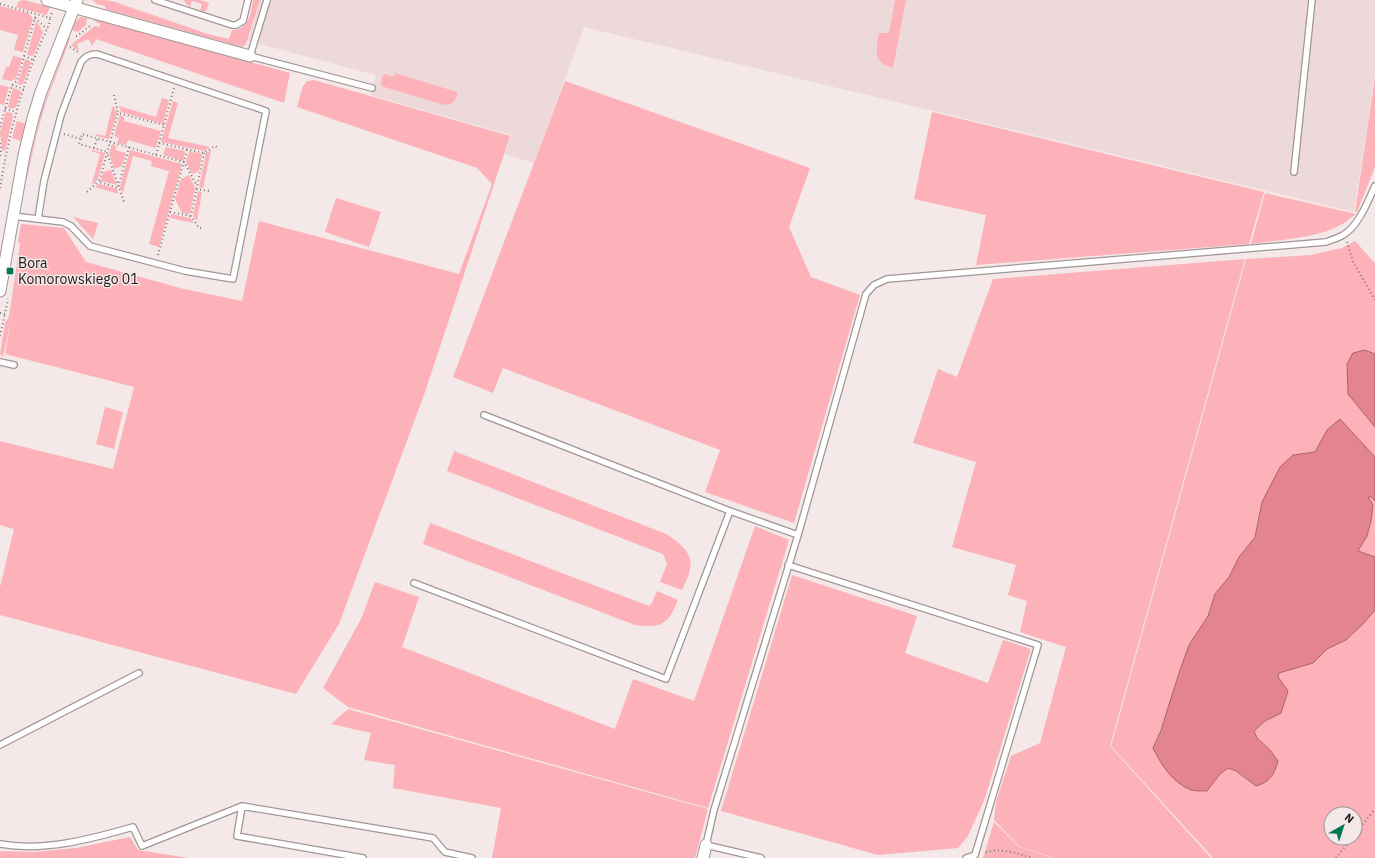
<svg xmlns="http://www.w3.org/2000/svg" width="1375" height="858" viewBox="0 0 1375 858" font-family="'IBM Plex Sans',sans-serif">
<style>
.built{fill:#eed9da}
.green{fill:#fcb2b8;fill-rule:evenodd}
.water{fill:#e4848e;stroke:#a8646b}
.lines{fill:none;stroke-linecap:round;stroke-linejoin:round}
.lane-casing{stroke:#a19696;stroke-width:8}
.street-casing{stroke:#a19696;stroke-width:13}
.path{stroke:#7e7676;stroke-width:2;stroke-dasharray:1 3;stroke-linecap:butt}
.lane{stroke:#fff;stroke-width:5.5}
.street{stroke:#fff;stroke-width:11}
.poi-dot{fill:#007753;stroke:#f4e8e8;stroke-width:1.5}
.labels{text-anchor:middle;dominant-baseline:central;stroke-width:3;stroke-linejoin:round;paint-order:stroke}
.poi-label{font-size:14px;fill:#1d1919;stroke:#f4e8e8;text-anchor:start}
</style>
<rect width="100%" height="100%" fill="#f4e8e8"/>
<path class="built" d="M260,0H1375V73L1354,212L584,27L534,163L505,154L511,135L370,95L376,75L248,41Z"/>
<path class="green" d="M24,0L50,7L47,14L46,15L16,7L19,1Z
M92,0H106L115,2L208,34L229,39L232,30C249,30 251,14 253,0H260L246,44L242,47L105,9V6L97,4Z
M184,0H200L209,3L206,11H200L202,4L192,1L190,7L185,3Z
M895,0H906L893,68C872,62 876,50 879,33H889Z
M0,6L28,13L31,16L33,19L23,52L14,50L18,35L0,30Z
M81,17L87,18L86,25L78,32L72,30L76,21Z
M95,19L290,73L284,103L96,39L92,46L89,39L77,44L79,51L71,45L95,26L100,27V23L95,22Z
M36,22H37L43,32L34,55L32,56L27,55Z
M69,37L70,39L45,105L37,133L27,178L25,180L41,113Z
M13,56L22,58L16,79L10,81L2,79L6,67H9Z
M25,59L30,61L31,63L23,84L20,85L17,84L18,83Z
M395,73L457,92V96L453,103L444,105L381,86L382,76L386,74L394,77Z
M1375,77V167L1357,212H1355Z
M314,80L510,136L425,392L339,624L296,694L0,615V587L14,529L0,525V441L113,469L134,387L5,354L12,317L3,357L0,354L5,323L7,320L9,316L20,244L18,242L21,224L64,228L86,262L184,289L242,301L259,221L459,274L492,184L477,168L297,107L303,86L307,81Z
M565,81L810,168L789,227L811,277L860,295L794,523L705,492L720,450L503,368L493,393L453,377Z
M0,85L9,87L4,105L0,104Z
M13,88L19,90L21,92L16,107L13,109L8,107Z
M162,98L169,100L163,124L121,112L119,106L156,117Z
M173,101L178,103L168,138L210,147L204,151L161,142Z
M113,105L117,113L109,139L96,136V134L105,136Z
M6,112L12,113L13,116L5,151L2,150L0,132Z
M932,112L1264,192L1249,244L976,265L986,215L914,199Z
M120,115L124,117V121L161,131L156,148L128,140L126,145L117,143L119,138L114,136Z
M17,121L26,124L21,141L12,138Z
M112,144L117,146L115,150L126,153L122,166L114,169L109,153Z
M166,147L185,151L183,161L163,155Z
M92,150L105,153L98,179L93,184L92,183L100,154L91,151Z
M130,150L182,164L159,247L149,244L169,171L151,166L152,161L133,156L123,192H122L120,187Z
M211,150L203,188L199,187L206,153Z
M189,151L202,154L199,171L192,174L186,162Z
M111,170L117,185L101,181L103,172Z
M189,175L195,188L190,214L182,213L175,199L181,179Z
M99,184L117,189L119,194L95,187Z
M198,191L202,192L197,221L193,216Z
M1265,193L1356,214C1352,217 1348,220 1344,223C1321,238 1278,240 1251,244Z
M336,198L381,212L369,247L325,232Z
M171,214L190,218L194,223L170,218Z
M73,217L98,223L93,239Z
M1355,241L1375,263V354L1371,352L1348,379V394L1375,427V457L1340,420L1327,430L1315,452L1293,455L1262,502L1255,537L1239,557L1229,577L1215,594L1208,616L1200,628L1153,748L1207,791L1220,774L1228,768L1236,771L1256,786L1270,750L1257,738L1254,731L1265,721L1281,713L1288,692L1278,677L1279,673L1313,663L1327,649L1346,640L1364,623L1375,610V858H1213L1111,746L1246,259L1311,255L1342,248ZM1331,814H1355V838H1331Z
M1245,259L1110,746L1211,858H1055L1020,847L994,820L996,802L1011,756L1040,743L1066,647L1020,632L1027,601L1008,595L1016,565L952,547L976,462L913,443L938,369L957,377L993,279Z
M105,407L123,412L114,449L96,444Z
M454,451L666,534C678,541 694,553 690,569C689,576 685,583 682,590L660,582L667,564L663,554L447,471Z
M1367,497H1371L1375,501V557L1358,551L1367,536L1371,521L1373,505Z
M430,523L649,606L652,603L657,591L678,600C668,625 662,628 635,625L423,544Z
M755,526L789,540L708,808L348,707L323,688L361,619L375,582L419,597L402,647L615,729L633,679L694,701Z
M792,575L917,616L905,653L988,683L1003,640L1031,649L985,798L968,836L958,848L878,855L721,811Z
M348,709L708,809L695,858H492L501,808L393,788L395,765L364,760L371,733L331,724Z
M994,822L1019,847L1053,858H983Z
M130,837L138,850L189,858H0V851L33,852L76,848Z"/>
<path class="water" d="M1365,350L1375,354V427L1348,394L1347,364L1353,353Z
M1340,419L1375,457V501L1371,497H1368L1373,505L1371,521L1367,536L1358,551L1375,557V610L1364,623L1346,640L1327,649L1313,663L1279,673L1278,677L1288,691L1281,713L1265,721L1254,731L1257,738L1270,750L1278,761C1274,775 1270,782 1256,786L1236,771L1228,768L1220,774L1207,791C1202,791 1196,791 1191,790C1172,782 1162,766 1153,748L1161,730L1179,673L1189,645L1208,616L1215,594L1229,577L1239,557L1255,537L1262,502L1280,467L1293,455L1315,452L1327,430Z"/>
<g class="lines">
<defs>
<path id="lane" d="M155,0L232,25H236L243,21L248,0
M267,0L250,56L372,88
M1294,172L1312,0
M13,216L63,222L71,226L90,246L185,271L233,279L266,111L97,54C89,54 86,56 81,62L61,115L44,181L38,219
M0,362L14,365
M484,415L730,511L798,535
M788,565L1038,645L975,855L966,858
M414,583L666,679L730,511
M0,745L139,673
M242,806L237,836L363,858
M0,844C44,852 91,839 133,827L142,846L242,806L433,838L445,852L472,858
M761,858L706,845L714,810L798,535L866,294L874,285L887,279L1326,242C1332,240 1338,238 1343,235C1358,227 1368,201 1375,186"/>
<path id="street" d="M47,0L250,56
M0,291L24,155L33,118L41,92L77,0
M703,858L706,845"/>
</defs>
<use href="#lane" class="lane-casing"/>
<use href="#street" class="street-casing"/>
<path class="path" d="M0,4L50,18L52,12
M35,18L47,29
M76,36H77L90,26V24
M70,47L78,52
M24,56L34,60
M12,85L24,89
M114,95L118,113
M5,109L16,112
M0,127L12,85L17,81L36,14
M64,134L81,139L82,134L156,155L174,88
M81,139L79,144L107,152
M0,143L1,152L0,156
M159,143L204,153L215,146L217,147
M129,147L118,188L99,182L118,113L164,125
M94,148L97,139
M108,155L124,202
M156,155L184,162L197,186
M0,188C9,132 24,76 49,25L50,18
M196,189L209,191
M87,192L99,181
M170,212L191,216
M201,228H199L191,216L204,153
M1347,242L1353,262L1375,300
M158,255L187,150
M0,313L5,314L8,299
M0,336L5,314
M1355,834L1375,809
M986,852C1002,848 1016,853 1032,858
M1336,858L1352,838"/>
<use href="#lane" class="lane"/>
<use href="#street" class="street"/>
</g>
<rect class="poi-dot" x="6" y="267" width="8" height="8" rx="2"/>
<g class="labels">
<g class="poi-label">
<text x="18" y="263">Bora<tspan x="18" dy="16">Komorowskiego 01</tspan></text>
</g>
</g>
<g transform="translate(1343 826) rotate(39)"><circle r="19" fill="#f4e8e8" stroke="#9e9595"/>
<path d="M0-3L7 15L0 10L-7 15Z" fill="#007753"/>
<text y="-6" font-size="11" font-weight="bold" text-anchor="middle" fill="#1d1919">N</text>
</g>
</svg>
